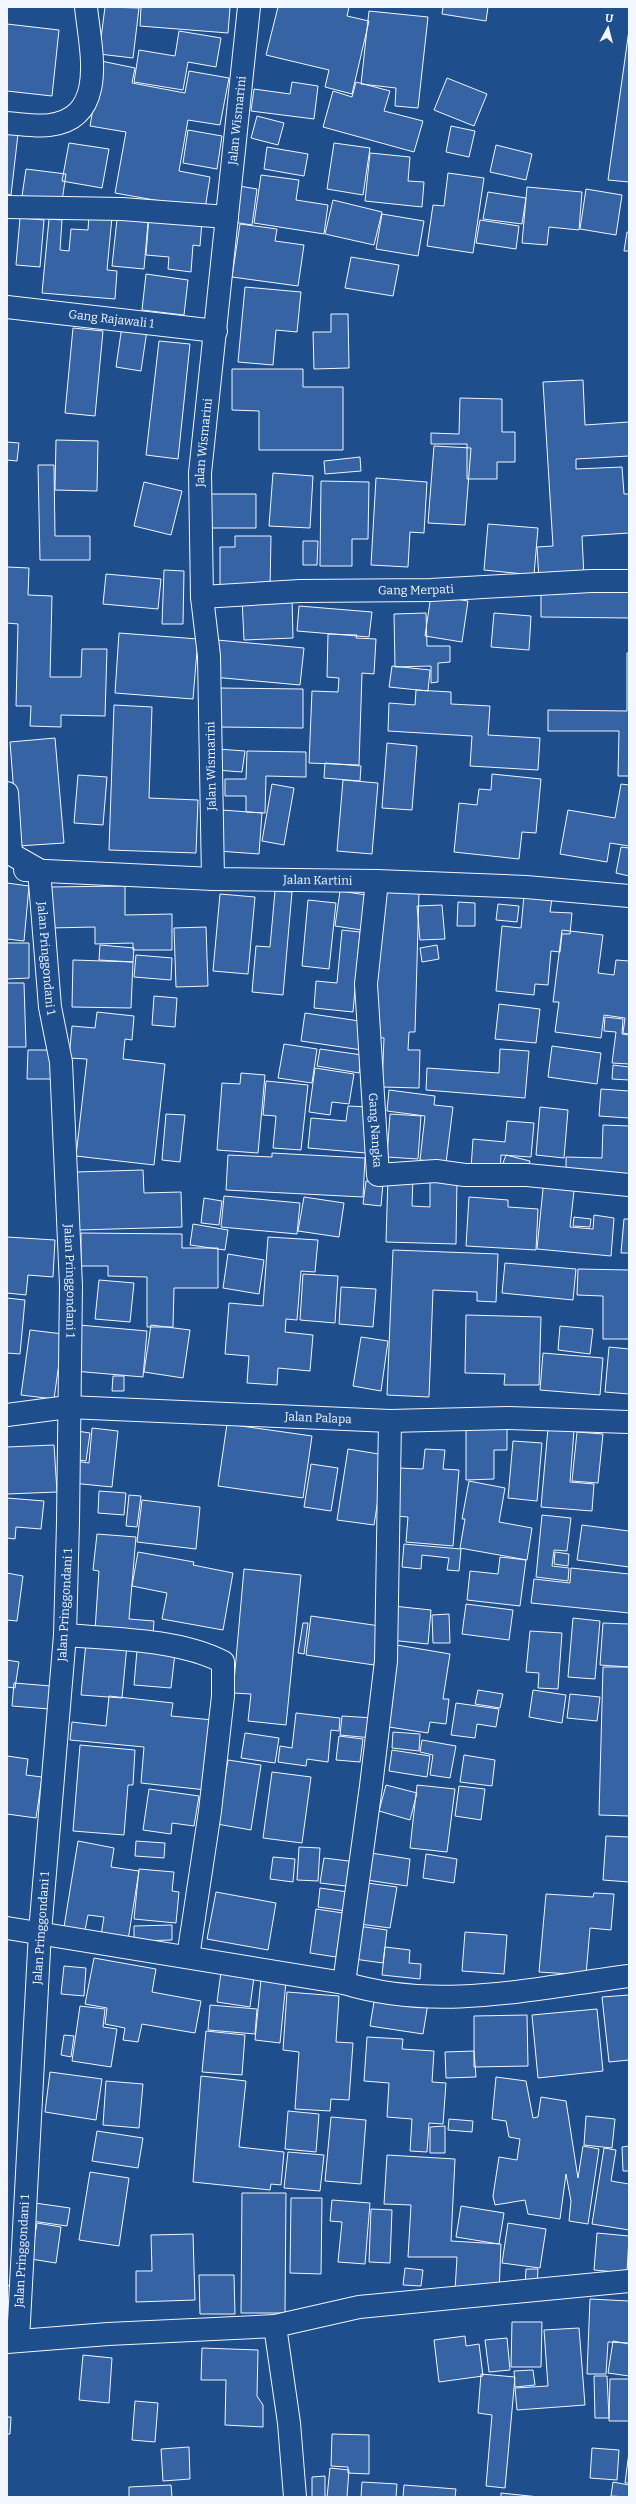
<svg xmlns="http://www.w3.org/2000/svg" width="636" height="2504" viewBox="0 0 636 2504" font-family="Bitter,serif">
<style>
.building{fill:#3563a3;stroke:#f2f6ff}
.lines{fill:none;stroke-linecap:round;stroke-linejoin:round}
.minor-casing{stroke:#f2f6ff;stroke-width:24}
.minor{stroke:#1f4e8c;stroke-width:22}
.labels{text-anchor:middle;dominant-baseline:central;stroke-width:3;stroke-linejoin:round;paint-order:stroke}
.street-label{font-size:12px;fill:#f2f6ff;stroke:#1f4e8c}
</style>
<rect width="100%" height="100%" fill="#1f4e8c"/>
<path class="building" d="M105,7L139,8L133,58L99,54Z
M141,7H230L228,33L140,26Z
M278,7H349L347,16L369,21L352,94L325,87L329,70L266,55Z
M443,7H488L486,21L442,14Z
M369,11L428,17L418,108L395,106L396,88L361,84Z
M7,24L59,30L52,96L7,91Z
M629,30V182L608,180Z
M179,31L221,38L216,67L188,62L183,90L134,82L139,50L175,56Z
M101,61L135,68L132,83L185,93L189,71L229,78L220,125L188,120L179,171L210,177L205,209L115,193L126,132L90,126Z
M447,78L487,94L474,126L434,110Z
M292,82L318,86L314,119L251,111L254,89L290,94Z
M356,82L390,91L384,111L423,121L414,152L323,127L333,91L352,97Z
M257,116L284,123L278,145L251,138Z
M451,126L475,131L469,157L446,152Z
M188,130L222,136L217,169L183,163Z
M7,133L18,134L11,195L7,194Z
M69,143L109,149L102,188L62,181Z
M334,143L370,148L363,195L327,189Z
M496,145L532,154L526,180L490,172Z
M267,147L308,154L304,176L264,169Z
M370,153L410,157L408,181L424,182L422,207L365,201Z
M26,169L66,174L62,201L22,196Z
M448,173L484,178L473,253L427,246L433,205L444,206Z
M261,175L299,180L296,200L328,205L324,234L254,223Z
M239,186L257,189L252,225L233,222Z
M527,187L582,192L579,230L549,227L547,245L522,243Z
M586,189L622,195L616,235L580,229Z
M488,192L526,198L522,224L483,219Z
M333,200L382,212L374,245L325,234Z
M382,214L424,221L418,256L376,249Z
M89,215L112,217L107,270L117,271L115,299L42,293L49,219L62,220L60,250L69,251L71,229L88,230Z
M149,217L202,221L200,246L193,245L191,272L168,269L169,257L146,255Z
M20,218L44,220L40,267L16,265Z
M117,219L148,222L144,269L112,266Z
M480,220L519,226L516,249L476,243Z
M240,224L277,229L275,241L304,245L298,286L232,277Z
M627,232H629V251H624Z
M351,257L399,265L393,296L345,288Z
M146,274L188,280L184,315L142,310Z
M245,287L301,292L297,332L276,330L273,365L238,362Z
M331,314H348L349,368L314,369L313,332H331Z
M122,326L147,330L141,371L116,367Z
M73,328L103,331L95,416L65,413Z
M159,341L190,344L178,459L146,455Z
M232,369H303V387H343V450H259V411L232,410Z
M583,380L585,425L629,422V456L576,459V469L622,467L624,494H629V533L582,536L584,577L539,580L537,547L553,546L543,382Z
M460,398L502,399V432H515V462H497V479H467V444H431V433L459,434Z
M56,440L98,441L97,491L55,490Z
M7,442L19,443L17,461L7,460Z
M434,446L471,448L465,525L428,523Z
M360,457L361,471L325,474L324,461Z
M38,465H54L55,536H90V560H40Z
M273,473L313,476L310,528L269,526Z
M376,478L427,482L424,533L410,532L408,567L371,565Z
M321,481L369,482L368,539H352V566H320Z
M144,482L182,491L171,535L134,526Z
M205,494H256V528H205Z
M488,524L538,528L534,575L484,570Z
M235,536H271L270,588L220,587V547H235Z
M303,541H318L317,565H303Z
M7,567L29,568L28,595L52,596L50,677H81L82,649H107L105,716L61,715V727L30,726L31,706H16L18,624L7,623Z
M164,570L184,571L183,624H162Z
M106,574L161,579L158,609L103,604Z
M541,590L629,591V618L541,617Z
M431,595L468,601L462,642L425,636Z
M292,597L293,638L244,640L242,599Z
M299,606L372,612L369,637L297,631Z
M426,613L427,646H450V662L438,663V682L431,683V666L395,667L394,614Z
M494,613L531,616L529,650L491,647Z
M119,633L198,639L193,699L115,693Z
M328,634L357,635L356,638L376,639L374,674L362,673L359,765L309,763L312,691L338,692L339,678L327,677Z
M217,640L304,648L300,685L213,677Z
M627,653H629V776H618L619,731H548V710L627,711Z
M392,666L430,670L428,691L389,687Z
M218,688L303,689V728L218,727Z
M416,690L451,692V704L490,706L488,735L540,738L538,770L470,766L472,736L388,731L389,703L415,705Z
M114,705L152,707L149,798L198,800L196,853L109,850Z
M55,738L64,843L18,846L10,742Z
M387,743L417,746L412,810L382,808Z
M218,749L245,751L242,772L216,770Z
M247,751L306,752V777L266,776L265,813L246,812V796H225V779H246Z
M325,763L361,766L360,781L324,778Z
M492,774L541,779L536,833L522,832L519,859L454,852L459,803L477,805L479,789L491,790Z
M78,775L107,777L103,825L74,823Z
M343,780L378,783L372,854L337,851Z
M272,784L294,788L284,845L262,841Z
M621,784L629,785V846L610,843L607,862L560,854L568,810L615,818Z
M222,810L262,813L259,854L218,851Z
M621,847L629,848V876L616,873Z
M7,883L29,886L24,941L7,939Z
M125,886V915L172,914V950H133V943L95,944V927L50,928L49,887Z
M379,890L419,891L415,1032H409L408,1050H420L419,1088L382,1087L384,1038L375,1037Z
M275,891L292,892L283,995L252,992L256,946L270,947Z
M340,891L373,896L368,931L335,926Z
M220,894L255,897L248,974L213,971Z
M524,895L552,898L550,912L572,913L570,934H562L560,952L551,951L548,985L535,984L534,995L496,991L502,926L521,928Z
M308,900L336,903L329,969L302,966Z
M458,902L475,903V926H457Z
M498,904L519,906L517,922L496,920Z
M442,905L445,939L420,940L417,906Z
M206,927L208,986L176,987L174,928Z
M342,930L360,932L353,1012L314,1008L316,981L337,983Z
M562,930L603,935L598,973L614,975L616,960L629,961V1034L623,1033L625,1018L604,1015L601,1038L555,1032L559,1002H553Z
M7,943H29V978L7,979Z
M100,945L134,948L133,962L99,960Z
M437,945L439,959L422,962L420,948Z
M136,955L172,958L171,980L134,977Z
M73,960L133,962L131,1008L72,1007Z
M7,983H24L26,1047H7Z
M154,996L177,998L175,1027L152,1025Z
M499,1004L540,1009L536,1043L495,1039Z
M97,1012L134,1016L132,1040L125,1039L123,1059L165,1064L154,1165L76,1156L87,1059L69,1058L72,1026L95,1028Z
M305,1013L366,1022L362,1050L301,1041Z
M605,1017L623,1019L622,1034L629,1035V1064L612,1063L616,1032L604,1031Z
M284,1044L317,1049L312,1083L278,1078Z
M552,1046L601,1053L597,1084L548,1077Z
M320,1049L362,1055L359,1073L317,1066Z
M500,1049L529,1051L525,1098L426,1090L427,1068L499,1073Z
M28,1050H52L51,1079H27Z
M613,1065L629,1067V1080L612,1079Z
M315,1068L354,1074L349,1104L332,1102L330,1115L309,1112Z
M241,1073L265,1075L258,1153L217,1150L222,1083L240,1084Z
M266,1081L308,1085L301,1150L273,1148L276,1116L263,1115Z
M601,1089L629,1091V1118L599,1116Z
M389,1090L435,1096L434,1105L453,1107L446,1163L420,1160L425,1116L387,1111Z
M348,1106L370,1107L366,1153L308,1148L311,1118L346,1121Z
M540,1107L568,1110L564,1158L536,1155Z
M166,1114L185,1115L180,1162L162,1160Z
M390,1114L421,1116L418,1159L387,1157Z
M507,1121L534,1123L531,1157L501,1155L500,1172L471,1169L473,1139L505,1142Z
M603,1125L629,1126V1177L566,1175V1157L602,1158Z
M272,1153L365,1158L363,1197L226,1190L228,1155L272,1157Z
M506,1155L530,1161L527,1169L503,1163Z
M143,1170L144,1193L181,1192L182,1227L79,1230L76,1172Z
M388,1176L413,1177L412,1206L430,1207V1177L457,1178L456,1244L386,1242Z
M544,1179L575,1182L570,1227L593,1229L594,1215L614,1218L611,1256L537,1249Z
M366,1181L383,1183L381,1206L363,1204Z
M224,1196L300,1203L297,1234L221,1227Z
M304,1197L344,1203L339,1237L298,1231Z
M469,1197L508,1200V1207L538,1209L536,1250L466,1246Z
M204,1198L222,1201L219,1225L201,1223Z
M574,1217L591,1219L590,1227L573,1226Z
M624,1219H629V1253H621Z
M193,1224L228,1230L225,1250L190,1245Z
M81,1233L182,1234V1248H218V1288H174L173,1327H147V1277L108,1276V1266H81Z
M7,1237L55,1240L53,1277L28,1275L26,1295L7,1293Z
M268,1237L318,1240L315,1272L301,1271L297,1320L286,1319L285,1332L313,1335L310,1371L278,1368L277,1385L247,1383L249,1356L225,1354L229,1303L263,1306Z
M393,1250L498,1254L496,1302L477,1301V1292L433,1290L429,1397L387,1395Z
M228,1254L264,1260L259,1294L223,1288Z
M505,1263L576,1269L573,1300L502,1293Z
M578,1269L629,1270V1339H603V1296L577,1295Z
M303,1274L338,1276L335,1323L300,1320Z
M99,1280L134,1283L130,1322L95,1319Z
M341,1287L376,1289L373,1327L339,1324Z
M7,1298L25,1300L20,1354L7,1353Z
M466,1315L541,1317L539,1385H504L505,1374L465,1373Z
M79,1325L147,1331L143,1377L74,1371Z
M151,1325L190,1330L183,1378L144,1372Z
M560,1326L593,1329L590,1354L558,1350Z
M30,1330L63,1334L54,1399L21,1395Z
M361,1337L388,1341L381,1391L353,1386Z
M609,1347L629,1349V1394L605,1392Z
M543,1353L603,1358L600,1395L540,1390Z
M113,1376H124V1391H112Z
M227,1424L312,1436L303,1498L218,1486Z
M466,1426H507V1450H494V1479L466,1480Z
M92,1428L118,1431L112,1487L72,1483L75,1461L89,1463Z
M548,1428L574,1430L570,1482L594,1484L592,1511L541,1507Z
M77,1431L90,1433L86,1461L73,1459Z
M577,1432L603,1434L598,1483L572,1481Z
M513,1441L542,1443L537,1501L508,1498Z
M54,1445L57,1492L7,1494V1447Z
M348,1449L385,1455L374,1525L337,1520Z
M425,1449L445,1450L443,1469L459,1470L453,1546L406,1542L408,1517L395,1516L398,1468L423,1469Z
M311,1464L338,1468L331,1511L304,1507Z
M469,1481L505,1488L499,1522L532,1528L527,1560L460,1548L465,1519H462Z
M99,1491L126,1493L124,1515L98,1513Z
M129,1495L141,1496L137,1527L126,1526Z
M7,1498L44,1501L41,1529L16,1527L15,1539L7,1538Z
M142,1500L200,1507L196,1549L137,1542Z
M542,1515L571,1518L567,1551L554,1550L552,1566L569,1568L568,1581L536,1577Z
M582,1525L629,1531V1567L577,1560Z
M97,1534L136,1537L129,1619L154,1621L153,1635L95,1630L99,1571L93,1570Z
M404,1544L461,1549L459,1571L447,1570L449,1558L422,1555L421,1569L402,1567Z
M138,1552L194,1562L193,1565L233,1573L223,1630L162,1619L167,1593L132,1586Z
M555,1552L569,1554L568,1566L554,1564Z
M500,1557L526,1560L520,1606L467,1600L470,1571L498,1574Z
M571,1568L629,1574V1613L531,1603L534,1579L570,1583Z
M244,1569L301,1575L286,1725L248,1721L251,1694L233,1693Z
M7,1573L23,1576L17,1621L7,1620Z
M466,1604L513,1610L509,1640L462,1634Z
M393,1606L431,1610L428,1644L390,1640Z
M449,1614L450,1643H433L432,1615Z
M311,1616L380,1626L374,1665L306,1655Z
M573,1618L600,1621L595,1679L568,1677Z
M303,1623H308L304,1654L298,1653Z
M603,1623L629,1624V1667L600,1665Z
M530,1631L562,1633L558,1689L538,1688L539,1673L526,1672Z
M86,1642L127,1645L122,1698L81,1695Z
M397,1645L450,1654L443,1699H449L446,1724L430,1722L428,1733L389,1727L393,1696L389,1695Z
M137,1650L175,1653L171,1688L134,1685Z
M7,1660L19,1662L15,1688L7,1687Z
M603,1667H629V1816L599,1815Z
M14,1683L51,1686L49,1709L12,1706Z
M478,1690L503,1694L500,1708L475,1704Z
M533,1690L566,1695L562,1723L529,1717Z
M570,1694L600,1697L597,1721L567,1718Z
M109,1696L173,1703L171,1716L213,1720L206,1790L141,1783L144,1747L70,1740L72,1722L106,1726Z
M456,1703L499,1709L496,1727L477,1724L475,1738L451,1735Z
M296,1713L340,1718L339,1731L331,1730L328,1762L307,1759L306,1766L278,1762L280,1746L292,1748Z
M342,1716L373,1718L372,1738L340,1735Z
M393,1732L420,1734L419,1751L392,1748Z
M245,1733L279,1738L275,1763L241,1758Z
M339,1736L363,1739L360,1762L336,1760Z
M422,1740L456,1746L450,1778L430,1775L433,1755L420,1752Z
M80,1745L135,1750L133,1785H128L124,1835L73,1831Z
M392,1750L430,1756L427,1777L389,1771Z
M464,1755L495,1760L492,1786L460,1782Z
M7,1756L28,1759L26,1775L42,1777L36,1818L7,1814Z
M228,1760L261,1765L251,1830L217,1824Z
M272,1772L311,1777L302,1843L263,1838Z
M386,1785L417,1793L410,1820L379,1811Z
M417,1785L455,1789L447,1852L410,1848Z
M459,1786L485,1789L481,1820L455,1816Z
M149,1789L199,1796L194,1826L172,1823L171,1834L143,1830Z
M606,1836L629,1837V1882L603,1880Z
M78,1841L114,1848L111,1867L139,1871L128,1940L101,1935L104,1917L88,1915L85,1930L64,1927Z
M136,1841L165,1843L164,1858L135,1856Z
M299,1847L320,1848L318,1881L297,1880Z
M371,1853L410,1859L407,1886L367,1880Z
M426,1854L457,1859L454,1883L423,1878Z
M273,1857L295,1859L293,1882L270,1879Z
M324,1858L357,1862L354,1887L320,1883Z
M139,1869L174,1872L172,1891L179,1892L176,1923L134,1919Z
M367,1883L397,1887L390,1928L360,1924Z
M320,1888L348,1892L346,1911L318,1907Z
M216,1892L276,1903L268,1950L207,1939Z
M594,1893L614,1894L611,1930L590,1928L586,1975L539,1972L546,1894L593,1897Z
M316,1909L343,1913L336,1957L310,1953Z
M172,1925V1940L134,1941V1926Z
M358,1926L387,1930L383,1963L354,1959Z
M465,1932L507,1935L504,1974L462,1971Z
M385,1947L410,1950L409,1963L421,1964L420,1979L382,1975Z
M94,1958L156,1969L152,1992L201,2001L195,2033L142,2024L138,2042L123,2040L125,2028L105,2024L107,2008L85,2004Z
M64,1966L86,1968L84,1996L61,1994Z
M221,1972L254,1977L250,2007L217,2002Z
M261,1979L286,1982L280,2043L255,2040Z
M287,1992L339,1996L336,2042L353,2043L349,2100L331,2099L330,2111L295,2109L299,2052L283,2050Z
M629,1995V2060L609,2062L602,1997Z
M375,1996L428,2003L423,2034L370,2026Z
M210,2005L257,2009L255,2034L208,2030Z
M80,2006L105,2009L103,2027L117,2029L111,2067L72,2061Z
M597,2009L603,2071L538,2078L532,2015Z
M527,2015L528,2066L474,2067V2016Z
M206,2031L245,2035L242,2075L202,2072Z
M64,2035L74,2036L71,2057L61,2055Z
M367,2037L403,2039L402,2049L434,2051L432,2082L446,2083L443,2124L429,2123L427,2152L410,2151L412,2119L387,2117L389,2083L364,2081Z
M474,2051L476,2077L446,2078L445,2052Z
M50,2072L102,2079L96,2120L45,2112Z
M201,2076L246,2081L239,2147L284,2152L281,2185L271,2184L270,2190L193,2182Z
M496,2077L526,2081L533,2118L538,2117L541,2097L566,2101L578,2178L583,2146L599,2149L588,2224L569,2221L571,2201L566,2174L560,2219L528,2214L525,2200L495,2205L493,2196L499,2157L517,2160L520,2139L509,2137L506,2121L492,2119Z
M106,2081L143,2084L139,2128L103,2125Z
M288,2111L319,2114L316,2152L285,2149Z
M586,2116L615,2119L612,2148L584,2145Z
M331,2117L366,2120L361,2184L325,2181Z
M449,2119L473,2121L472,2132L448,2130Z
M445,2126V2153H430V2127Z
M97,2131L143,2138L138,2168L92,2161Z
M629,2146V2171H623L622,2147Z
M604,2148L616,2150L611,2181L629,2184V2230L592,2224Z
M288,2152L324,2155L320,2191L284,2188Z
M387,2155L455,2159L451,2241L501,2244L499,2293L455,2291L457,2257H408L411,2205L384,2204Z
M90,2172L129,2178L119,2246L79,2240Z
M242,2193H286L285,2313H241Z
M291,2198H322L321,2274L290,2273Z
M332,2200L370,2203L365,2264L338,2262L342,2222L330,2221Z
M35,2203L70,2208L67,2226L32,2221Z
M461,2206L504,2213L499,2244L456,2237Z
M371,2209L392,2210L390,2263L369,2262Z
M37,2223L61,2227L56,2263L31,2259Z
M508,2223L546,2229L540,2268L502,2263Z
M597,2233L629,2236L627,2273L594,2270Z
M193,2234L195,2300L136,2302V2271H152L151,2235Z
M405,2268L423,2270L421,2286L403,2285Z
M526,2269H538L537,2286H525Z
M199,2275H234L235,2314H200Z
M7,2285L11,2286L7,2320Z
M590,2299L629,2301V2343L608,2342L606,2374H587Z
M512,2322H542L541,2367H511Z
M579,2328L585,2405L517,2410L515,2388L548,2386L544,2330Z
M465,2336L466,2346L479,2344L483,2376L439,2382L434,2340Z
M507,2338L510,2370L489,2372L485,2340Z
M613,2341L629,2344V2376L608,2373Z
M202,2348L258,2350L257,2396L263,2405V2427L225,2425L226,2380H201Z
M83,2355L112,2358L109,2403L79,2400Z
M533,2370L535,2385L515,2387L514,2371Z
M481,2374L515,2377L505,2488L486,2486L492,2415L478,2413Z
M594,2376H607L609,2418H595Z
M610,2379H629V2421H609Z
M135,2401L158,2403L155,2442L132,2440Z
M7,2417H11L10,2434H7Z
M332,2434L369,2435V2474L348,2473V2467L331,2466Z
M189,2447L190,2479L163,2481L161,2449Z
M592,2448L619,2450L617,2480L590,2478Z
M629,2452V2483H625Z
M330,2468L349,2470L347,2497H327Z
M325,2476V2497H312V2477Z
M362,2482L397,2484L396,2497H361Z
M613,2482L629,2485V2497L611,2496Z
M171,2485L172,2497H129V2487Z
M404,2485L456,2489L455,2497H403Z
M501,2493L539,2497H501Z"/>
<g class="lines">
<defs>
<g id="minor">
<path d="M7,123C21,124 37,127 50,125C109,117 90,48 86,7"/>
<path d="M7,207L122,209L227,217"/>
<path id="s1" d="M7,307L216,331"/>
<path id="s2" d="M202,597L300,591L431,590L591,581H629"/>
<path id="s3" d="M7,793L11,854L39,870L50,1007L61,1062L71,1286L68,1522L65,1635L40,1932L18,2340"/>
<path id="s4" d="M25,870L213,879L377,881L526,887L629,896"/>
<path id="s5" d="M213,879L209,656L202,597L200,473L249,7"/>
<path id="s6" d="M377,881L366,984L378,1175L436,1171L465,1175H527L629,1185"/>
<path id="s7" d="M7,1415L68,1407L390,1421L508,1418L629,1422"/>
<path d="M65,1635C113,1639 179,1639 223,1662V1696L210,1811L188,1957"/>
<path d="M7,1928L344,1983C438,2012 534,1988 629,1976"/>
<path d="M344,1983L371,1786L386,1661L390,1421"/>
<path d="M275,2326L289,2423L295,2497"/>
<path d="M7,2342L108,2334L275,2326L359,2307L629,2281"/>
</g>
</defs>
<use href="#minor" class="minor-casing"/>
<use href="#minor" class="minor"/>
</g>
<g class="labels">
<g class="street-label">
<text stroke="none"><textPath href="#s5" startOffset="761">Jalan Wismarini</textPath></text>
<text stroke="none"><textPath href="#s1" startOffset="105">Gang Rajawali 1</textPath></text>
<text stroke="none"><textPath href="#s5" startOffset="437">Jalan Wismarini</textPath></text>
<text stroke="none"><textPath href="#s2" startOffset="214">Gang Merpati</textPath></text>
<text transform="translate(211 766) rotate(-91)">Jalan Wismarini</text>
<text stroke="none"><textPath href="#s4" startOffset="293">Jalan Kartini</textPath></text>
<text stroke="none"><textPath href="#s3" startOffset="182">Jalan Pringgondani 1</textPath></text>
<text stroke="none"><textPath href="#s6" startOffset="250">Gang Nangka</textPath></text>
<text stroke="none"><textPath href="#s3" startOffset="506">Jalan Pringgondani 1</textPath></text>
<text stroke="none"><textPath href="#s7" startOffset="312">Jalan Palapa</textPath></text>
<text transform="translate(65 1605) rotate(-87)">Jalan Pringgondani 1</text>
<text transform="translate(41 1928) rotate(-86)">Jalan Pringgondani 1</text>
<text transform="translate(22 2251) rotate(-87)">Jalan Pringgondani 1</text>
</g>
</g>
<rect width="636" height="2504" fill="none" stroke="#f2f6ff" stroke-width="16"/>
<g transform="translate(608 28) rotate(7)" stroke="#1f4e8c" stroke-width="3" paint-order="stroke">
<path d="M0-3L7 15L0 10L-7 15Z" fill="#f2f6ff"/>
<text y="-6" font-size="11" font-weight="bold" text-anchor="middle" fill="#f2f6ff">U</text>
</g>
</svg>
